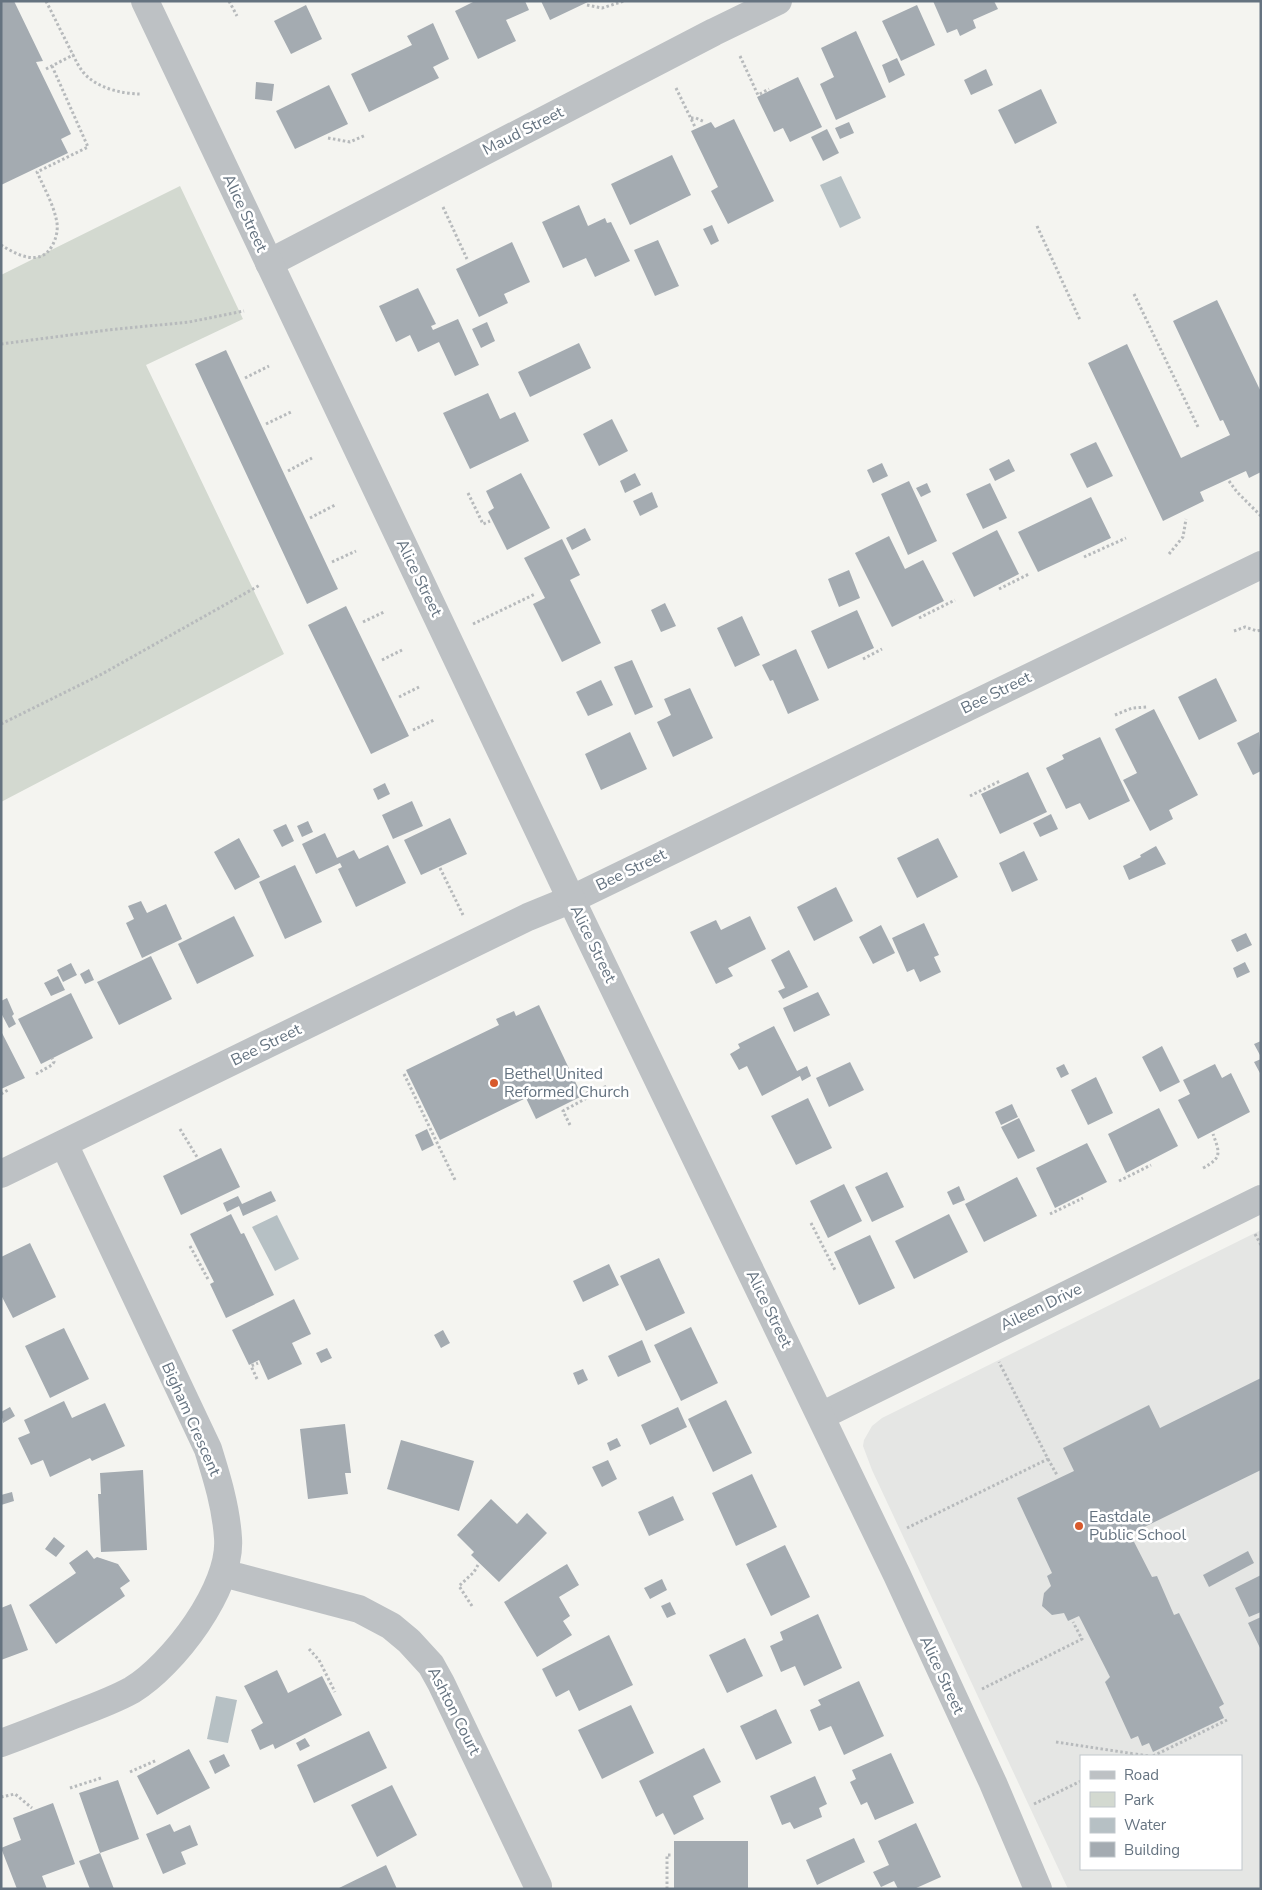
<svg xmlns="http://www.w3.org/2000/svg" width="1262" height="1890" viewBox="0 0 1262 1890" font-family="'Nunito Sans',sans-serif">
<style>
.built{fill:#e5e6e4;fill-rule:evenodd}
.green{fill:#d3d9d0}
.water{fill:#b6c0c4}
.building{fill:#a4abb1}
.lines{fill:none;stroke-linecap:round;stroke-linejoin:round}
.path{stroke:#b7babc;stroke-width:3;stroke-dasharray:2.5 2.5;stroke-linecap:butt}
.minor{stroke:#bdc1c4;stroke-width:28}
.tertiary{stroke:#bdc1c4;stroke-width:28}
.poi-dot{fill:#d85a2c;stroke:#fff;stroke-width:2}
.labels{text-anchor:middle;dominant-baseline:central;stroke-width:5;stroke-linejoin:round;paint-order:stroke}
.street-label{font-size:16px;fill:#657380;stroke:#fff}
.poi-label{font-size:16px;fill:#657380;stroke:#fff;text-anchor:start}
</style>
<rect width="100%" height="100%" fill="#f4f4f0"/>
<path class="built" d="M1261,1230V1889H1068L872,1470L863,1446L864,1440L872,1426L882,1418ZM1081,1756H1241V1869H1081Z"/>
<path class="green" d="M180,186L243,319L146,365L284,654L1,802V275Z"/>
<path class="water" d="M841,176L861,218L840,228L820,185Z
M277,1215L299,1259L275,1271L252,1227Z
M216,1696L237,1700L228,1743L207,1739Z"/>
<path class="building" d="M1,1H14L43,61L36,62L71,134L61,139L68,153L1,185Z
M475,1H525L529,10L506,20L516,41L478,59L455,11Z
M541,1H590L550,20Z
M933,1H994L998,9L973,20L976,28L960,36L957,29L947,33Z
M306,5L322,39L291,54L274,21Z
M917,5L935,45L901,61L882,21Z
M433,23L449,59L433,67L439,78L369,112L351,74L412,45L407,36Z
M856,31L886,97L836,120L820,84L834,77L821,48Z
M897,58L905,75L889,83L882,65Z
M986,69L993,85L971,95L964,80Z
M798,77L822,127L790,142L783,128L774,132L757,97Z
M256,82L274,84L272,101L255,99Z
M329,85L348,124L295,149L276,111Z
M1041,89L1057,123L1015,144L998,110Z
M734,119L774,201L728,224L711,191L718,187L691,131L711,122L715,128Z
M849,122L854,133L840,139L835,128Z
M827,129L839,153L823,161L811,137Z
M672,155L691,195L630,225L611,184Z
M579,205L588,226L605,218L607,223L611,222L630,261L595,277L586,258L563,268L542,222Z
M712,225L719,241L711,245L703,229Z
M658,240L679,286L655,296L634,250Z
M512,242L530,282L504,294L508,303L479,317L456,269Z
M418,288L436,324L431,326L433,330L458,319L479,365L455,376L439,342L418,352L410,335L396,342L379,306Z
M1217,300L1261,392V472L1249,478L1246,471L1200,492L1204,501L1163,521L1088,363L1127,344L1181,458L1230,435L1223,420L1220,421L1173,321Z
M487,322L495,341L481,348L472,329Z
M579,343L591,368L530,397L518,372Z
M226,350L338,589L307,604L195,364Z
M488,393L500,419L515,412L529,441L470,469L443,413Z
M612,419L628,451L599,466L583,434Z
M1096,442L1113,476L1087,488L1070,454Z
M1009,459L1015,471L995,481L989,469Z
M882,463L888,476L873,483L867,470Z
M521,473L550,528L507,550L488,512L494,508L486,491Z
M635,473L641,485L625,493L620,481Z
M909,481L937,541L908,555L881,494Z
M927,483L931,492L921,497L916,488Z
M990,483L1007,518L983,529L966,494Z
M652,492L658,507L640,516L633,501Z
M1091,497L1111,538L1038,572L1018,532Z
M585,528L591,540L572,550L566,538Z
M997,530L1019,574L974,597L952,553Z
M889,536L905,569L923,560L944,601L892,627L855,553Z
M562,539L580,575L570,580L601,643L562,662L533,604L545,598L524,558Z
M849,570L860,598L839,607L828,579Z
M665,603L676,626L661,632L651,610Z
M346,606L409,736L371,754L308,625Z
M857,610L874,648L828,669L811,631Z
M742,616L760,655L735,667L717,628Z
M796,649L819,700L788,714L773,680L770,681L762,665Z
M632,660L653,707L635,715L614,667Z
M1216,678L1237,721L1199,740L1178,697Z
M601,680L613,705L588,716L576,692Z
M690,688L713,738L673,757L657,722L671,715L664,699Z
M1154,709L1198,795L1169,810L1173,819L1150,831L1123,780L1137,773L1115,729Z
M630,732L647,769L601,790L585,754Z
M1259,732L1261,771L1253,775L1237,743Z
M1100,737L1130,801L1089,820L1080,803L1066,809L1046,768L1064,759L1062,755Z
M1028,772L1047,812L1000,834L981,794Z
M385,783L390,794L378,800L373,789Z
M412,801L423,826L393,839L382,815Z
M1051,814L1058,829L1040,837L1033,823Z
M450,818L467,854L421,875L404,840Z
M308,821L313,832L302,837L297,826Z
M286,824L294,841L282,847L273,830Z
M325,833L337,858L354,850L359,859L388,845L406,883L356,907L338,869L342,867L340,863L316,874L302,844Z
M239,838L260,877L235,890L214,852Z
M938,838L958,877L917,898L897,858Z
M1156,846L1166,864L1129,880L1123,866L1141,857L1140,855Z
M1024,851L1038,880L1012,892L999,863Z
M295,865L322,922L285,939L259,882Z
M836,887L853,921L814,941L797,907Z
M141,901L147,913L166,904L182,939L142,958L126,923L134,919L128,906Z
M234,916L254,956L197,984L178,944Z
M750,916L766,949L728,968L733,976L716,984L690,932L716,920L721,930Z
M924,923L939,955L934,957L941,972L920,982L914,969L907,972L892,938Z
M881,925L895,953L873,964L859,937Z
M1246,933L1252,945L1237,952L1231,940Z
M789,950L808,987L783,999L778,991L785,988L771,960Z
M151,956L172,999L119,1025L97,982Z
M1245,962L1250,972L1237,978L1233,968Z
M71,963L77,975L63,982L57,970Z
M89,969L94,980L85,984L80,974Z
M58,976L65,990L51,996L44,983Z
M818,992L830,1015L794,1032L783,1008Z
M71,993L93,1038L41,1064L18,1019Z
M7,998L14,1014L12,1016L16,1024L9,1028L1,1013V1001Z
M539,1005L582,1096L536,1119L526,1098L440,1140L406,1070L499,1025L496,1019L514,1011L516,1016Z
M774,1026L797,1071L807,1066L811,1076L802,1081L800,1076L762,1096L747,1066L739,1070L730,1054L740,1048L738,1044Z
M1,1031L25,1078L1,1089Z
M1261,1041V1057L1254,1044Z
M1162,1046L1180,1082L1160,1092L1142,1057Z
M1261,1059V1075L1254,1062Z
M850,1062L864,1090L829,1107L816,1078Z
M1064,1064L1069,1074L1061,1078L1056,1068Z
M1215,1064L1222,1078L1231,1073L1250,1112L1198,1139L1178,1100L1190,1094L1183,1080Z
M1096,1077L1113,1113L1088,1125L1071,1090Z
M808,1098L832,1148L796,1165L771,1116Z
M1012,1104L1018,1117L1001,1125L995,1112Z
M1159,1108L1178,1146L1126,1173L1108,1134Z
M1019,1118L1035,1151L1018,1159L1001,1127Z
M427,1129L434,1145L422,1151L415,1135Z
M1087,1143L1107,1182L1055,1208L1036,1168Z
M221,1148L240,1187L181,1215L163,1176Z
M887,1172L904,1207L872,1222L855,1187Z
M1017,1177L1037,1216L984,1242L965,1204Z
M844,1184L862,1221L828,1238L810,1201Z
M959,1186L965,1200L953,1205L947,1192Z
M271,1191L276,1201L243,1216L239,1206L227,1212L223,1203L238,1196L242,1204Z
M231,1214L241,1234L244,1233L274,1295L226,1318L210,1284L214,1282L190,1234Z
M949,1214L968,1252L914,1279L895,1241Z
M870,1235L895,1288L859,1305L834,1252Z
M30,1243L56,1297L13,1318L1,1295V1257Z
M659,1258L685,1313L646,1331L620,1276Z
M609,1264L619,1285L583,1302L573,1281Z
M294,1299L311,1334L292,1343L302,1364L268,1380L259,1360L249,1365L232,1330Z
M691,1327L718,1383L681,1401L654,1345Z
M64,1328L89,1379L50,1398L25,1346Z
M443,1330L450,1343L441,1348L434,1335Z
M642,1340L651,1362L618,1377L608,1356Z
M327,1348L332,1358L321,1363L316,1353Z
M583,1369L588,1380L578,1385L573,1373Z
M1261,1378V1470L1130,1534L1152,1577L1157,1576L1174,1615L1179,1613L1224,1704L1219,1707L1224,1718L1153,1752L1149,1743L1142,1746L1138,1736L1131,1739L1105,1682L1110,1677L1079,1616L1068,1621L1064,1613L1052,1615L1042,1606L1044,1593L1051,1586L1047,1576L1052,1573L1017,1498L1074,1471L1063,1448L1149,1405L1160,1428Z
M726,1400L752,1453L713,1472L688,1419Z
M64,1401L72,1418L105,1403L125,1446L92,1461L90,1458L50,1477L43,1460L31,1465L18,1438L30,1433L24,1420Z
M10,1407L15,1416L3,1423L1,1412Z
M678,1407L687,1427L650,1445L641,1425Z
M345,1424L351,1473H345L348,1494L308,1499L300,1429Z
M617,1438L621,1446L610,1451L607,1443Z
M401,1440L474,1461L459,1511L387,1489Z
M608,1460L617,1479L602,1487L592,1467Z
M143,1470L147,1550L101,1552L98,1494H101L100,1473Z
M752,1474L777,1527L736,1546L712,1493Z
M12,1492L14,1501L1,1505V1495Z
M673,1496L684,1520L649,1536L638,1512Z
M491,1499L517,1524L527,1513L547,1533L499,1582L471,1555L474,1552L457,1535Z
M54,1537L65,1546L56,1557L45,1549Z
M785,1545L810,1597L771,1616L746,1564Z
M87,1550L94,1559L97,1557L118,1564L130,1581L120,1588L125,1596L56,1644L29,1605L76,1573L69,1563Z
M1248,1551L1254,1563L1209,1587L1203,1575Z
M567,1564L579,1585L559,1597L570,1616L563,1621L572,1635L537,1657L504,1602Z
M1261,1575V1612L1249,1617L1235,1588Z
M662,1579L667,1590L650,1599L644,1588Z
M670,1602L676,1614L667,1618L661,1606Z
M11,1604L28,1650L1,1660V1608Z
M818,1614L842,1668L804,1686L795,1666L781,1672L770,1646L783,1640L780,1632Z
M1261,1617V1650L1248,1623Z
M609,1635L633,1685L579,1711L569,1690L556,1697L542,1669Z
M745,1638L763,1676L727,1693L709,1655Z
M277,1670L288,1693L322,1676L342,1715L275,1749L273,1744L260,1750L251,1730L263,1723L244,1686Z
M859,1681L884,1736L844,1755L831,1726L819,1731L810,1710L821,1705L818,1700Z
M631,1705L654,1753L602,1779L578,1730Z
M776,1709L792,1743L756,1760L740,1726Z
M369,1731L387,1768L314,1803L297,1765Z
M305,1738L310,1746L300,1751L296,1743Z
M704,1748L721,1782L693,1796L704,1819L674,1835L663,1813L656,1817L639,1781Z
M189,1749L210,1788L157,1815L137,1776Z
M891,1753L914,1803L875,1820L867,1802L861,1805L850,1782L856,1779L852,1770Z
M224,1754L230,1766L215,1774L209,1761Z
M815,1776L827,1804L819,1808L822,1817L794,1829L790,1822L782,1825L770,1796Z
M118,1780L139,1839L100,1853L79,1793Z
M392,1785L417,1835L377,1857L351,1805Z
M53,1803L75,1864L42,1876L47,1889H17L1,1848L21,1840L13,1818Z
M916,1823L941,1877L914,1889H898L894,1881L881,1887L873,1872L889,1865L878,1841Z
M170,1824L174,1832L190,1825L198,1845L181,1852L186,1864L163,1874L146,1834Z
M854,1838L865,1862L817,1885L806,1860Z
M674,1841H748V1888L674,1889Z
M100,1853L114,1889H90L79,1861Z
M386,1865L397,1889H337Z"/>
<g class="lines">
<path class="path" d="M46,1L73,55
M229,1L237,16
M587,5L602,8L624,1
M740,56L758,95L769,89
M46,69L73,55C76,61 79,67 83,72C96,88 122,94 141,94
M676,88L695,127
M691,118H696L705,122
M328,138L350,142L366,135
M443,207L467,259
M1037,226L1080,320
M1,245C17,255 40,267 52,246C56,239 58,231 57,223C54,205 44,188 37,172L88,147L52,66
M1134,294L1199,429
M1,344L108,330L189,322L244,311
M245,378L269,366
M266,424L291,412
M288,471L312,458
M1229,481L1237,492L1261,516
M468,493L483,524L490,521
M310,518L335,505
M1169,554L1183,537L1186,519
M1084,557L1126,538
M332,562L356,551
M999,589L1029,574
M919,618L955,600
M363,622L384,612
M473,624L535,594
M1234,631L1245,627L1257,631L1261,630
M863,659L882,649
M382,660L402,650
M399,697L419,687
M1115,715L1132,708L1147,707
M1,724L102,674L260,585
M413,730L434,720
M970,796L1000,781
M440,868L463,915
M36,1074L52,1065L54,1062L52,1058
M404,1074L456,1182
M582,1089L589,1094L607,1086
M1,1094L8,1090
M570,1125L563,1111L585,1099L589,1094
M180,1129L197,1157
M1203,1168C1222,1158 1220,1153 1213,1134
M1119,1181L1151,1165
M1050,1214L1083,1198
M811,1223L836,1272
M1255,1234L1261,1245
M190,1246L209,1281
M257,1379L251,1366L258,1363
M1048,1459L1057,1475
M907,1528L1048,1459L999,1362
M472,1606L459,1586L474,1572L478,1565
M309,1649L319,1660L335,1692
M982,1689L1082,1639L1073,1622
M1056,1742L1135,1754
M1131,1756L1135,1754L1149,1756
M1153,1756L1227,1720
M130,1772L157,1760
M70,1788L101,1778
M1,1797L15,1794L32,1808
M1034,1804L1081,1781
M667,1889V1855H672"/>
<path class="minor" d="M269,263L714,32L778,1
M1,1174L528,917L572,899L1261,565
M821,1416L1261,1199
M223,1573L359,1609L391,1626L409,1641L431,1665L441,1683L538,1886
M1,1743C26,1734 51,1724 76,1714C95,1707 114,1700 132,1690C173,1665 232,1588 228,1538C226,1507 217,1478 208,1449L64,1144"/>
<path class="tertiary" d="M145,1L581,920L897,1575L993,1783L1038,1889"/>
</g>
<g class="poi-dot">
<circle cx="494" cy="1083" r="5"/>
<circle cx="1079" cy="1526" r="5"/>
</g>
<g class="labels">
<g class="street-label">
<text transform="translate(523 131) rotate(-27)">Maud Street</text>
<text transform="translate(245 213) rotate(65)">Alice Street</text>
<text transform="translate(419 578) rotate(64)">Alice Street</text>
<text transform="translate(996 693) rotate(-26)">Bee Street</text>
<text transform="translate(631 870) rotate(-26)">Bee Street</text>
<text transform="translate(593 944) rotate(64)">Alice Street</text>
<text transform="translate(266 1045) rotate(-26)">Bee Street</text>
<text transform="translate(1041 1307) rotate(-26)">Aileen Drive</text>
<text transform="translate(769 1309) rotate(64)">Alice Street</text>
<text transform="translate(191 1419) rotate(66)">Bigham Crescent</text>
<text transform="translate(942 1675) rotate(65)">Alice Street</text>
<text transform="translate(454 1711) rotate(63)">Ashton Court</text>
</g>
<g class="poi-label">
<text x="504" y="1074">Bethel United<tspan x="504" dy="18">Reformed Church</tspan></text>
<text x="1089" y="1517">Eastdale<tspan x="1089" dy="18">Public School</tspan></text>
</g>
</g>
<rect width="1262" height="1890" fill="none" stroke="#657380" stroke-width="5"/>
<rect x="1080" y="1755" width="162" height="115" fill="#ffffff" stroke="#c1c7cc"/>
<rect x="1090" y="1771" width="25" height="8" fill="#bdc1c4" stroke="#c1c7cc"/>
<text x="1124" y="1780" font-size="15" fill="#657380">Road</text>
<rect x="1090" y="1792" width="25" height="15" fill="#d3d9d0" stroke="#c1c7cc"/>
<text x="1124" y="1805" font-size="15" fill="#657380">Park</text>
<rect x="1090" y="1818" width="25" height="15" fill="#b6c0c4" stroke="#c1c7cc"/>
<text x="1124" y="1830" font-size="15" fill="#657380">Water</text>
<rect x="1090" y="1842" width="25" height="15" fill="#a4abb1" stroke="#c1c7cc"/>
<text x="1124" y="1855" font-size="15" fill="#657380">Building</text>
</svg>
